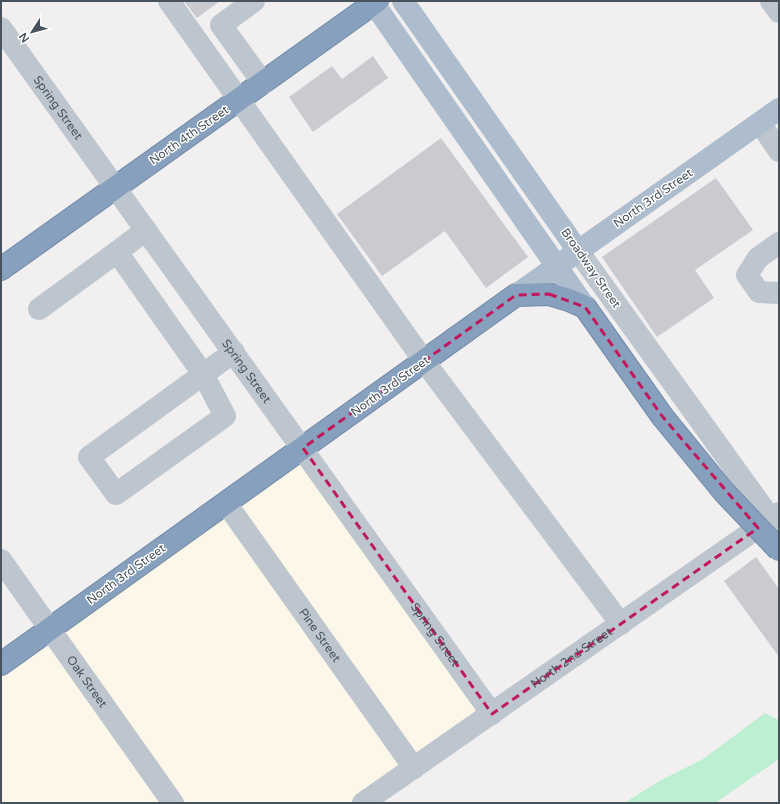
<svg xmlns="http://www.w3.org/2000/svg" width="780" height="804" viewBox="0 0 780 804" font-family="'Varela Round',sans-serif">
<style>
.commercial{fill:#fcf7e8}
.green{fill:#bdefd2}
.building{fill:#c9cbd1}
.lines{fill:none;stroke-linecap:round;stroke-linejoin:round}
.highway-casing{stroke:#728ba9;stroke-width:24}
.minor{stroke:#bdc6ce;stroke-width:22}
.major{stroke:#aebdcd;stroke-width:22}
.highway{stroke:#87a0bd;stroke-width:22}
.highway-bridge-casing{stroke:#728ba9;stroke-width:24;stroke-linecap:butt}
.highway-bridge{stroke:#87a0bd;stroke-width:22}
.marked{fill:none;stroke:#c2185b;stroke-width:3;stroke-dasharray:8 5;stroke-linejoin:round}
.labels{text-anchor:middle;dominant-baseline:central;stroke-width:3;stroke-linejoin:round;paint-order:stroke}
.street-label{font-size:12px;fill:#47525c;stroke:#fff}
</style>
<rect width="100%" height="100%" fill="#f1efef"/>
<path class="commercial" d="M303,448L492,714L363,803H1V664Z"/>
<path class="green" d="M765,713L779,720V759L715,803H624L661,780L703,759Z"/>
<path class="building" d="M184,1H220L197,18Z
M373,56L388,78L313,132L289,97L332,66L342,79Z
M441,138L528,257L486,288L445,231L382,276L337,214Z
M716,178L753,230L695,270L714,298L657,337L602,257Z
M756,557L779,589V657L724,581Z"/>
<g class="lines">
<defs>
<path id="highway" d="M1,269L377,1
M1,664L516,295L549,294L569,300L585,307L662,416"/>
</defs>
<use href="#highway" class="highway-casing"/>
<g class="minor">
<path d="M169,1L424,361L621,624"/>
<path d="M254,1L221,25L263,83"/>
<path d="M771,1L779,12"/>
<path id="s1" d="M1,28L492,714"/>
<path d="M760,123L779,151"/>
<path d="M779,243L758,258L747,275L759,292L779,293"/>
<path d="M578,251L771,519L779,535"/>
<path d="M117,252L146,230"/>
<path d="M39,309L117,252L203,374L225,416L116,494L89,457L234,352"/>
<path id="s2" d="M226,503L414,768"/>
<path id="s3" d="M1,560L173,803"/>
<path id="s4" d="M363,803L779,513"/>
</g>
<path class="major" d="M372,1L585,307
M403,1L578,251
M516,295L779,109"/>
<use href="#highway" class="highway"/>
<defs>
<path id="highway-bridge" d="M662,416L724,492L779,550"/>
</defs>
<use href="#highway-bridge" class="highway-bridge-casing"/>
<use href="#highway-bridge" class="highway-bridge"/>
</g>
<path class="marked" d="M549,294L585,307L662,416L758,528L492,714L303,448L516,295Z"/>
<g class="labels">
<g class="street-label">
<text stroke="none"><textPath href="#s1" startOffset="98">Spring Street</textPath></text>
<text transform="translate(189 135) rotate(-35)">North 4th Street</text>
<text transform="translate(653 198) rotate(-35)">North 3rd Street</text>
<text transform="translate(591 268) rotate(55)">Broadway Street</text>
<text stroke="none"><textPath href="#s1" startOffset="422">Spring Street</textPath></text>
<text transform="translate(390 386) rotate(-36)">North 3rd Street</text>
<text transform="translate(126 574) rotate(-36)">North 3rd Street</text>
<text stroke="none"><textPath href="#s1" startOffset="746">Spring Street</textPath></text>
<text stroke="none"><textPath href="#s2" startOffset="162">Pine Street</textPath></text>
<text stroke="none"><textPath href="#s4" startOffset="254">North 2nd Street</textPath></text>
<text stroke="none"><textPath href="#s3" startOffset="149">Oak Street</textPath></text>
</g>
</g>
<rect width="780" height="804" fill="none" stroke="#47525c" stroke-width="4"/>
<g transform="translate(32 32) rotate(234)" stroke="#ffffff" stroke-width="3" paint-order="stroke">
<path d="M0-3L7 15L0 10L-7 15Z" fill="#47525c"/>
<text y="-6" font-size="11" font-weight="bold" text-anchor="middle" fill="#47525c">N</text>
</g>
</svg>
